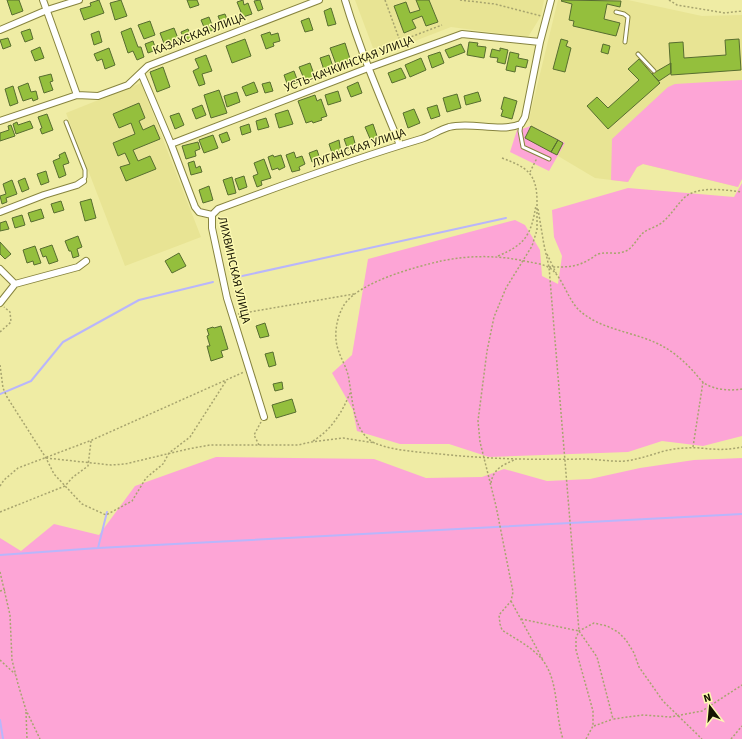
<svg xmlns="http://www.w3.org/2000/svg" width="742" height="739" viewBox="0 0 742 739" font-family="'Source Sans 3',sans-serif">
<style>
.built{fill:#e8e494}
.green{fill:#fda5d6}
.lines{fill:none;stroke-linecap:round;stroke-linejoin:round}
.stream{stroke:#b9b6fb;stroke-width:2}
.building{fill:#94bf3d;stroke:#576d30}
.service-casing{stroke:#87843f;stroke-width:5}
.minor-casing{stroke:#87843f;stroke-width:8}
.path{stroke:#a7a46e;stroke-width:1.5;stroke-dasharray:2 2;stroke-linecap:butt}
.service{stroke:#fff;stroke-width:3}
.minor{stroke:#fff;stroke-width:6}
.labels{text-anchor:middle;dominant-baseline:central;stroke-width:3;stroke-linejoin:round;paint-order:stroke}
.street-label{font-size:12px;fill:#151300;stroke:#fcf9b1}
</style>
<rect width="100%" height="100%" fill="#efeca4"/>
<path class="built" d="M355,0H544L541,16L528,37L451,27L376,56Z
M558,0H628L702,16L742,15V179L738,187L643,164L637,167L628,182L595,178L558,156L565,143L531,126L529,119Z
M141,83L201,237L125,266L66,113Z"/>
<path class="green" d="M742,80V179L738,187L643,164L637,167L628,182L611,180L612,139L668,87L675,84Z
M531,126L565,143L549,171L510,152L517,130H519Z
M742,183V436L703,446L662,441L628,452L489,457L449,444H400L357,431L353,410L332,373L352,355L368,259L515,220L525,225L540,250L542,276L558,284L562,256L554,237L552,210L628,188L734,197Z
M216,457L374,459L426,478L482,477L504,469L547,481L590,479L640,468L694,460L742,458V739H0V538L21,551L54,524L99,535L135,486Z"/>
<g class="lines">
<path class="stream" d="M233,278L506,218
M0,394L31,381L63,342L139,300L213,282
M98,548L107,512
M0,555L98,548L742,514
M0,720L3,739"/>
</g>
<path class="building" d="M7,0H19L23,11L12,15Z
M99,0L104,13L84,20L80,9L91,6L90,3Z
M121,0L127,16L115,20L110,3Z
M187,0H197L199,5L190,8Z
M243,0L244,5L248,3L252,14L243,17L237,2Z
M260,0L263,9L258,11L254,1Z
M416,0H429L438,22L426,26L422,16L412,20L416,28L404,33L394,6L406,2L410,13L420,10Z
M562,0L621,1L620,7L607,4L604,19L620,23L616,36L573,26L574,21L569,20L572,4L561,1Z
M331,8L336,24L328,26L324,11Z
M225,14L229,24L222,26L218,16Z
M209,17L214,30L206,32L201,20Z
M309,18L313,30L305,32L301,21Z
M150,21L155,35L144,39L138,25Z
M131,28L138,47H141L144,57L137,60L133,51L128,53L121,32Z
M174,28L179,41L165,46L160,33Z
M30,29L33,39L25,42L21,32Z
M188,29L192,38L185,41L181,32Z
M99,31L102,42L94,45L91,34Z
M270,32L271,35L278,33L280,41L273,43L274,46L266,49L261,35Z
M8,38L11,46L3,49L0,40Z
M245,39L251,56L232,63L226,46Z
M561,39L568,41L566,46L571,48L565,72L553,69Z
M739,39L741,70L671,75L669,43L683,42L684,58L726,55L725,40Z
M153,41L156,50L148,53L145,44Z
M469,42L478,43L477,46L486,47L484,58L467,55Z
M345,43L351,62L337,67L330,48Z
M461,44L465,52L449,58L445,50Z
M603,44L610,46L608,54L601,52Z
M40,47L44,58L35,61L31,51Z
M109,48L115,65L105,69L102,59L97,61L94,54Z
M500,48L508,50L505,64L497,62L498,58L490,57L492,49L500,51Z
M440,52L444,63L432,68L428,56Z
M510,52L519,54L518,58L528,60L526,68L516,66L515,72L506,70Z
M206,55L212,71L202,74L205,84L199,86L193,71L199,68L195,59Z
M329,55L334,70L325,73L320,58Z
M421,58L426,70L410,77L405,65Z
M639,59L660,83L608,129L587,106L597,97L608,108L639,80L628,69Z
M310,63L315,77L305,81L299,67Z
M671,63V73L659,81L652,74Z
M163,67L170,87L157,92L150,72Z
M401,68L406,78L392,83L388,73Z
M294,71L298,82L288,86L284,75Z
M51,74L53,81L50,82L53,90L44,93L39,77Z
M254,82L258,92L246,96L242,87Z
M270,82L273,91L265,93L262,84Z
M358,82L362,93L351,97L347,87Z
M28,83L31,92L36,91L38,99L33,101L32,98L23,101L18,87Z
M13,86L18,103L10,106L5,89Z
M219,90L227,113L211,118L204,95Z
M338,91L341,101L328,105L325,95Z
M237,92L240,102L227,107L224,96Z
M478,92L481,101L466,105L464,96Z
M457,94L461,108L447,112L443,98Z
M315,95L317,101L321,99L327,116L321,118L322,120L313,123L312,121L306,123L298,101Z
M504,97L517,101L512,119L501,116L503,110L501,109Z
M139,103L145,118L139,121L143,130L154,125L160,139L133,150L138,161L150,156L156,169L126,181L120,167L130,164L125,153L118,156L113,143L135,134L131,123L119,128L113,114Z
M202,105L206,115L196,119L192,109Z
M437,105L440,116L431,119L427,108Z
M414,109L420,123L408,128L403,113Z
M288,110L293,124L279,128L275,114Z
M179,113L184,125L175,129L170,116Z
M47,114L53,130L42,134L40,129L42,128L38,117Z
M266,118L269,127L258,130L256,121Z
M30,121L33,128L16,134L13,124L17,122L18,125Z
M249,124L251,132L242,135L240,127Z
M373,124L378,139L371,141L365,127Z
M11,125L15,136L0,141V133L9,130L8,126Z
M531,126L558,140L551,152L525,138Z
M227,132L230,140L222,143L219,135Z
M213,135L218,148L204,153L199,140Z
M353,136L356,147L348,150L344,139Z
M339,140L341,153L333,156L329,144Z
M558,140L563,143L557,155L551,152Z
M198,142L200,149L195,151L196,156L186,159L182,146Z
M317,150L320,159L312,162L309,153Z
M65,152L69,163L63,165L66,175L59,178L53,161L60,158L59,155Z
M294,152L296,158L302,156L305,164L299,167L300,170L292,172L286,155Z
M273,155L274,157L281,155L285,167L279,170L278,168L272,170L268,157Z
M264,159L271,178L261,181L262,185L257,187L253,176L258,174L254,163Z
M194,161L196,168L200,166L202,172L191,175L188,163Z
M46,171L49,182L41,185L37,174Z
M244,176L247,187L239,190L235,179Z
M232,177L236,193L228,195L223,180Z
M25,178L29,189L22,192L18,181Z
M12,180L17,194L6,198L7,202L2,204L0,196L6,194L3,184Z
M209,186L213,200L203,203L199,190Z
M91,199L96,218L85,221L80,202Z
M61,201L64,210L54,213L51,204Z
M41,209L44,218L31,222L28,213Z
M22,215L25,225L15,228L12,218Z
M6,221L9,229L0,231V223Z
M78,236L82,247L77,249L79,256L73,258L71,251H69L65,241Z
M0,242L11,254L5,259L0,254Z
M52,245L58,261L49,264L46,256L43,257L40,249Z
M35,246L41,263L34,265L33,261L27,263L23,250Z
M179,253L186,266L172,273L165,261Z
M265,323L269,336L260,338L256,326Z
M221,326L228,349L221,351L223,357L211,361L207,346H210L207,336L209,335L207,329L213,327L214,328Z
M273,352L276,365L269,367L265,354Z
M282,382L283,389L275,391L273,384Z
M292,399L296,412L276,418L272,405Z"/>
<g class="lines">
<defs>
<path id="service" d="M616,12L624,14L628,17L625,42
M638,54L654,71
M66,122L85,170V177L83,181
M521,124L520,131L523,147L549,159"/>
<path id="minor" d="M43,0L77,95
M345,0C360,50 380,97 400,145
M0,30L47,10L79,0
M141,73L171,144L195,207L199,212L212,215V228L227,298L264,417
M0,121L77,95L98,96L128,85L148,66L319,0
M171,144L368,68L462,34L540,42
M0,212L44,195L77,185L83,181
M212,215L218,209C285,184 353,159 421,139C431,136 439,130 449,127C472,121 499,133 521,124L525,117L540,42L551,0
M0,269L15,284
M0,303L15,284L78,267L86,261"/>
</defs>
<use href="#service" class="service-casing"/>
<use href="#minor" class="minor-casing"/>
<path class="path" d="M385,0L400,41L442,25
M460,0L495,4L541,16
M669,0L677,5L725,13L742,11
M502,158C526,167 537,173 537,201
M530,172L537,158
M537,200V230L532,246L506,288L494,317L487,351L478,421L480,442L496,506L513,592L511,601L499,615L500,624L502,630C514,638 528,645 538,655C560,676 554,712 563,739
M538,209L544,245
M544,245L549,267L579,631L597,657L613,719L643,715L670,717L702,711L742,685
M547,254L556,273
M498,256C526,244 531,235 536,205
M549,267C565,267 576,268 590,259C593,258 595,255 598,254C609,251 617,256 628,250C634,246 638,237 644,232C649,229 655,227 660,224C670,217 675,207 683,199C696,185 725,190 742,192
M238,314L354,294
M0,332L11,322L10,312L4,307
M0,365L3,388L7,397L46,458L54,474L82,504L106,515L132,501L146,478L163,464L169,453L190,437L226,381
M742,389C731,391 714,390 704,383C700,380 697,375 694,372C686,363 675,353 664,347C639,332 601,331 579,310C567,299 562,274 548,267C542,264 535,263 529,262C499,255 471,255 441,261C415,267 359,282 344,305C336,318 333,338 339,352C342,361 348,370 349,380C353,401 353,435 377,444C396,451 419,452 440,454C487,459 534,460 582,459C597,459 611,462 626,461C639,459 651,455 664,451C672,449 680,448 688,448C697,447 705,449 713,449C723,450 732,449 742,447
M313,441C331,430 342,413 350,393
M259,445L254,435L261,422
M693,447L703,382
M46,458L111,465L125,464L188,449L210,445H298L311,442L343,438L375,443
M491,483C493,469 503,465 514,460
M0,486L4,480L18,468L92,440L244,372
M0,512L65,486L73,477L88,466L91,441
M0,572L10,615L12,660L18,684L26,710L40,739
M0,591L5,590
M511,601L543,660
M521,619L579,631
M0,660L15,674
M26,712L27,739
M594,726L613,719
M586,739L593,726V711L576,650V638L579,631L594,623L607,626L618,632L626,640L634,653L639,667L663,701L702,739
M731,739L742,726"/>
<use href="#service" class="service"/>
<use href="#minor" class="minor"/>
</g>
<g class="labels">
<g class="street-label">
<text transform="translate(199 34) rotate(-21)">КАЗАХСКАЯ УЛИЦА</text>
<text transform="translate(349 64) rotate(-21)">УСТЬ-КАЧКИНСКАЯ УЛИЦА</text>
<text transform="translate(359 148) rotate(-19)">ЛУГАНСКАЯ УЛИЦА</text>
<text transform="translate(234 270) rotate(77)">ЛИХВИНСКАЯ УЛИЦА</text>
</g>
</g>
<g transform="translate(710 707) rotate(344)" stroke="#fcf9b1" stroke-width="3" paint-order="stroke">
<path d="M0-3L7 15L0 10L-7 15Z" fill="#151300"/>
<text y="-6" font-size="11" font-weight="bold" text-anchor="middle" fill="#151300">N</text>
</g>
</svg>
